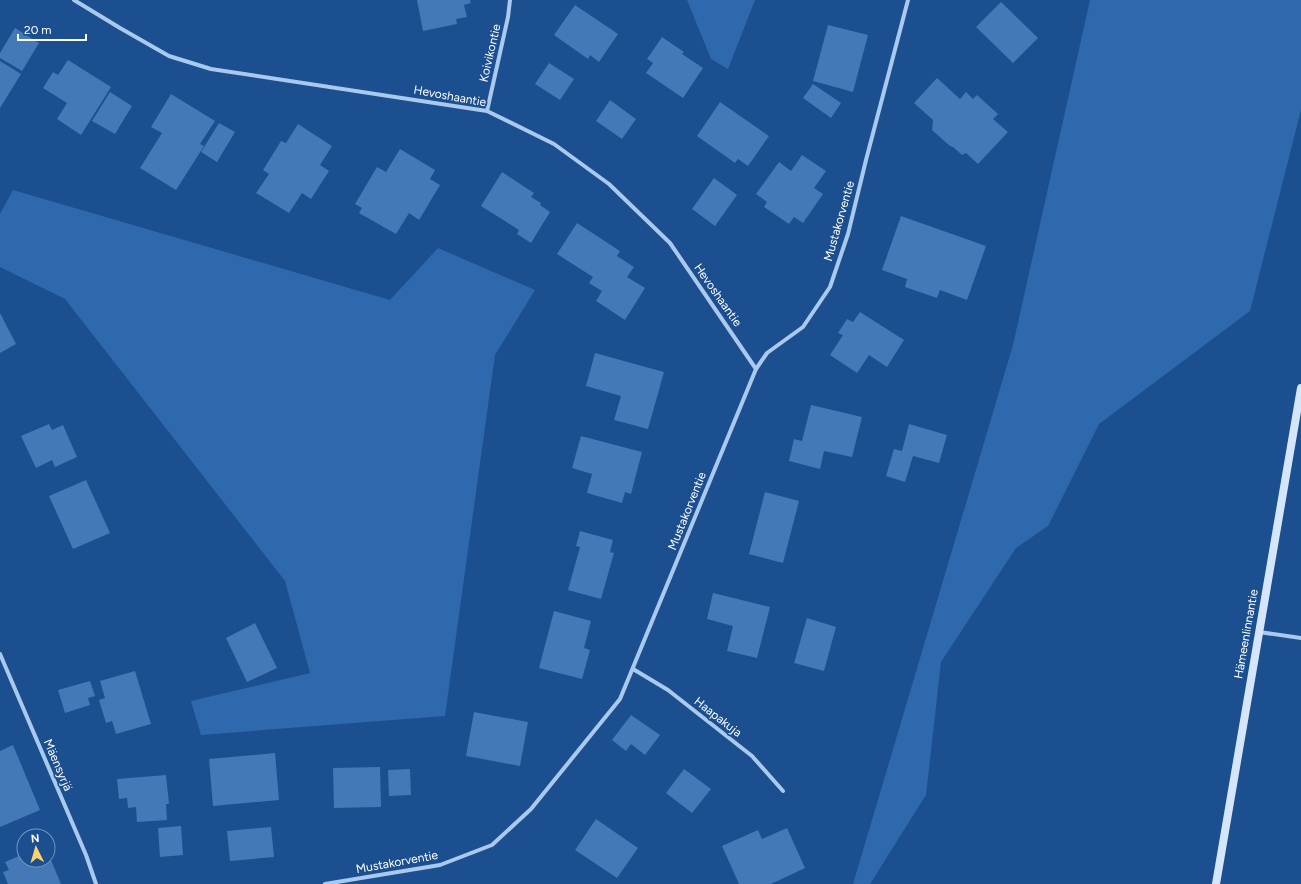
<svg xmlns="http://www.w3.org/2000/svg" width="1301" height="884" viewBox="0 0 1301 884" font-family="Figtree,sans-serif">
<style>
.green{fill:#2e69ad}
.building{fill:#4478b7}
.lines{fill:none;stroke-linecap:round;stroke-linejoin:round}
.street{stroke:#a9c9ee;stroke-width:4}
.secondary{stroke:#d6e6fa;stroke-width:8}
.labels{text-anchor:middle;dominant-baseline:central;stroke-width:3.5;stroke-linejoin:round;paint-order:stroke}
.street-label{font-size:12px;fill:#fff;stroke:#1b4f8f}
</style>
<rect width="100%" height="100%" fill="#1b4f8f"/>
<path class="green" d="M687,0H755L728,69L711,59Z
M1090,0H1301V110L1250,311L1099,424L1048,526L1016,548L941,662L926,795L870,884H853L1013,345Z
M13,190L390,300L438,248L535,290L495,355L445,716L201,735L191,701L310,673L285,581L65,299L0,267V214Z"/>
<path class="building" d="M417,0H470L471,3L464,5L467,17L456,19L457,24L423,31Z
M1001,2L1038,38L1013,63L976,27Z
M575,5L618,34L599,62L590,55L588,59L554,35Z
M828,25L868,35L853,92L813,81Z
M15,28L39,43L22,71L0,58V53Z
M662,37L684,52L682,54L703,68L683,98L646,73L653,63L647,59Z
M68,60L111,87L81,135L57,119L67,103L43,88L53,72L58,75Z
M0,61L21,74L0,108Z
M549,63L574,79L560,100L535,84Z
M937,78L960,99L966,92L973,99L977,95L998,114L993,119L1008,132L978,164L966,153L962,155L953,147L950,146L932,130L933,120L914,103Z
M813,84L841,103L831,118L803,98Z
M110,92L132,106L115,134L92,121Z
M171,94L215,121L200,144L204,146L176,190L140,168L162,133L151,127Z
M610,100L636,119L622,139L596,121Z
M720,102L769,136L748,166L738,159L735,163L697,136Z
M219,123L235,132L217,162L201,152Z
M298,124L332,146L320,165L329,171L311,199L302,193L289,213L256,193L269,174L263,170L281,141L286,143Z
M400,149L435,170L430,179L440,185L419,220L409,213L396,234L359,213L362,208L355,204L377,167L386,172Z
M802,155L826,171L814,188L823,194L803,223L794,217L789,224L764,207L767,202L756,194L779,162L791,171Z
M502,172L534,193L531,197L541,203L540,205L550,212L531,243L517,234L519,230L481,206Z
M714,178L737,195L715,226L692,209Z
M901,216L986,246L967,300L940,290L937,298L905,287L907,279L882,270Z
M577,223L620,251L617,256L634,267L627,277L645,288L625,320L596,301L602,291L589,283L593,277L557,254Z
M860,312L904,340L887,367L869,355L857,373L830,355L843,335L838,333L847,319L853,322Z
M0,313L16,344L0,353Z
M595,353L664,372L648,429L614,420L621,396L586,386Z
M811,405L862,417L852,457L824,451L820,469L789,461L794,439L802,441Z
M49,424L52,430L63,425L77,457L55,467L52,460L36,468L21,436Z
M909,424L947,435L939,463L913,456L905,482L886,476L894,449L902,451Z
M581,436L642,452L631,494L625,492L622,503L587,493L592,474L572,468Z
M86,480L110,533L73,549L49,496Z
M765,492L799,501L783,563L749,554Z
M580,531L613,540L610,552L614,553L601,599L568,590L580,547L576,546Z
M713,593L770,607L757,658L727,651L733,626L707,619Z
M554,611L591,621L584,648L590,650L582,679L539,668Z
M807,618L836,627L824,671L794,663Z
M255,623L277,668L247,682L226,638Z
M135,671L151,724L116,734L112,721L106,723L99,700L105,698L100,681Z
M90,681L95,696L88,698L90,705L65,713L58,690Z
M474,712L528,722L520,766L466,756Z
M631,715L660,735L645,755L631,744L626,751L612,740Z
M13,745L40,810L0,827V751Z
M275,753L279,800L213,806L209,759Z
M380,767L381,807L334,808L333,768Z
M410,769L411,795L389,796L388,770Z
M684,769L711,789L692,813L666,793Z
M166,775L169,804H166L167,820L137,822L136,807L128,808L127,798L119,799L117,779Z
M596,819L638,848L617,878L575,850Z
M181,826L183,855L160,857L158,828Z
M271,827L274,857L230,861L227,831Z
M787,828L805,868L771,884H739L722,846L758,830L762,839Z
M48,853L61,884H8L3,872L9,870L5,862L24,854V860H48Z"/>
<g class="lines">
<path class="street" d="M74,0L120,28L169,56L211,69L487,111L554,144L609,184L670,243L756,369
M487,111L508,17L510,0
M1259,632L1301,638
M0,654L86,855L96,884
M633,669L668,690L752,756L783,791
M325,884L440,865L492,845L531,809L620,699L756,369L767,353L803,327L830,287L848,234L866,160L908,0"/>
<path class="secondary" d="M1216,884L1301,388"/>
</g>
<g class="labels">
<g class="street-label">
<text transform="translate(490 53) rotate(-77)">Koivikontie</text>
<text transform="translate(450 96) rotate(10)">Hevoshaantie</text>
<text transform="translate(839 221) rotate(-74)">Mustakorventie</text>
<text transform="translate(718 295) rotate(55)">Hevoshaantie</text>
<text transform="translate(687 511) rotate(-68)">Mustakorventie</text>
<text transform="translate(1246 634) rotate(-80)">Hämeenlinnantie</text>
<text transform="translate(718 717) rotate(38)">Haapakuja</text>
<text transform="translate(58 765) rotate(67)">Mäensyrjä</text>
<text transform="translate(397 862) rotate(-10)">Mustakorventie</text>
</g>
</g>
<g transform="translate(36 848) rotate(355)"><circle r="19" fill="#1b4f8f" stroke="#7695bc"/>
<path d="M0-3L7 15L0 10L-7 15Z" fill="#ffd166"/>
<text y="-6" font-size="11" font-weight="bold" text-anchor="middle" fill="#ffffff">N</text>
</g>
<path d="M18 34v6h68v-6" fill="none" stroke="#ffffff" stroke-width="2"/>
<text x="24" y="34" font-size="12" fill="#ffffff" stroke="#1b4f8f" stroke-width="3" paint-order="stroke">20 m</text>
</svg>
